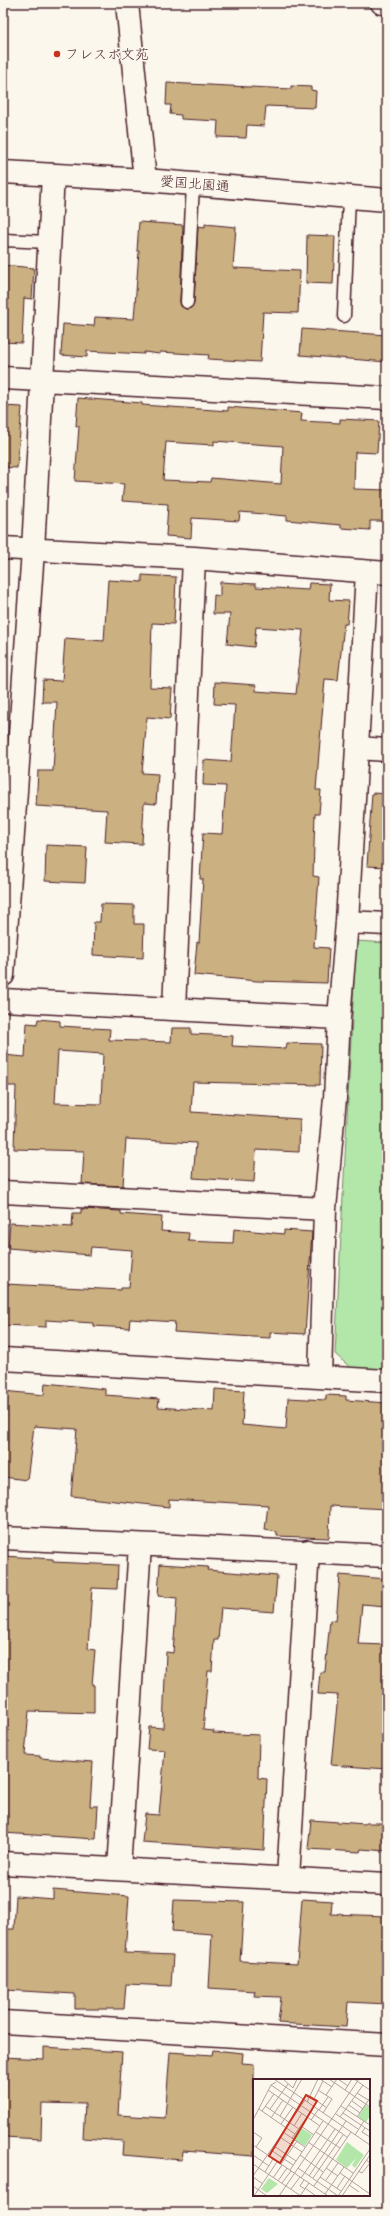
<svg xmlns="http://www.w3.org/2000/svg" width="390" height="2216" viewBox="0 0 390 2216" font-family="Sriracha,'Klee One',sans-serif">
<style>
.green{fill:#b2e7a9;stroke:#7e836a}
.building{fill:#cbb181;stroke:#4a1f2b;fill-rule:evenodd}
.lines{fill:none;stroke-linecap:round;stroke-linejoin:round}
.service-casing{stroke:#4a1f2b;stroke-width:15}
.minor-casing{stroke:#4a1f2b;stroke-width:25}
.tertiary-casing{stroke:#4a1f2b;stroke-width:25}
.service{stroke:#fbf7ec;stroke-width:12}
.minor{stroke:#fbf7ec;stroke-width:22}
.tertiary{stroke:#fbf7ec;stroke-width:22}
.poi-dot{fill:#c8321e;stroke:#fbf7ec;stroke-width:1.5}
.labels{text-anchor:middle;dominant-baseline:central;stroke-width:3;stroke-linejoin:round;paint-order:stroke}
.poi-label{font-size:14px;fill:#4a1f2b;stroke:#fbf7ec;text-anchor:start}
.street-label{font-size:14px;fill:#4a1f2b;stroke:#fbf7ec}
.inset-road{fill:none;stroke:#b4a19f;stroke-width:1}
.view{fill:#c8321e;fill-opacity:0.15;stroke:#c8321e;stroke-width:2}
.inset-edge{fill:none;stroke:#4a1f2b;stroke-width:2}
</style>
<rect width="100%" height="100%" fill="#fbf7ec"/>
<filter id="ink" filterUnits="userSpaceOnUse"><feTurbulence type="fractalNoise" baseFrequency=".025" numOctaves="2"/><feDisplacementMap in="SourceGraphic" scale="8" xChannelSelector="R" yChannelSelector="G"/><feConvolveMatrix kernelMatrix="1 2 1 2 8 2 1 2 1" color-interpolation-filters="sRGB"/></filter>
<g filter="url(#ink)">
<path class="green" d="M356,941L387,943V1370L351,1368L335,1354Z"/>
<path class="building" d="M167,83L291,89V86L311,87V90L316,91L315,108L266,106L264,126L247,125L246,138L217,137L218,121L181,119V115L170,114L171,105H166Z
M139,222L183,225L180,302L181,306L186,309L191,308L194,302L198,226L205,227V224L236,227L233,268L300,271L298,313L263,312L260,362L208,359L209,355L160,352V354L144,352V354L87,351V357L61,355L63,324L94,326L95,317L134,319L139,251H137Z
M307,235L335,236L333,284L306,283Z
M3,265L34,268L32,299L24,298L22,343L3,342Z
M302,329L387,335V362L300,355Z
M78,398L142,403V405L228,411V407L302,413L301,421L340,423V419L379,421L377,453L355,452L354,489L387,490V521H370V530L341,528V525L287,520V516L240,512L239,521L192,518L191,538L166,536L168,504L122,501L124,484L75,481L79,426H76ZM214,441L283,446L281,484L211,478L210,482L163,480L166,442L214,445Z
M3,406L22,407L17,468L3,467Z
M142,575L176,577L174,624L152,623L150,687L172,688L170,719L147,717L142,773L158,774L156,804L144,803L142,844L105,842L107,810L36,806L38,771H53L57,702H42L43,680L62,681L65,638L104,641L108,580L142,582Z
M220,582L256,584V587L308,590L309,583L330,584L329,600L349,601L347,624H344L338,680L325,679L316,790H321L319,814H315L313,876L319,877L314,947L329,948L327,983L257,981L194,975L197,942L199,943L203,879H200L203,833L222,834L226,786L203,785L204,760L231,762L235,705L214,704L215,682L256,685V691L296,694L303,630L256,627L254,647L227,644L230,614H213L214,595L220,596Z
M372,793L387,794V867L367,866Z
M46,845L87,847L85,883L45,881Z
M101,904L134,905V924H144L143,958L93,955L94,922H100Z
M38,1019L60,1021V1026L110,1029L109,1040L171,1042L172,1028H191V1034L233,1036L232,1046L286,1049L287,1043L321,1044L320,1085L193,1082L191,1112L300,1119L299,1152L256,1150L254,1182L193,1178L196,1143L126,1139L123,1186L82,1184L84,1151L14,1149L16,1086H3V1055L25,1057L27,1023L37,1024ZM58,1051L103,1054L101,1104L55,1103Z
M81,1209L121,1211V1214L162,1217L161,1231L189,1233L188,1241L233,1243L234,1229L284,1234V1230L312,1232L305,1334L270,1332V1338L174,1332L175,1322L130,1319L129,1328L93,1326V1323L46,1320V1327L3,1325L6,1284L121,1290V1288H129L132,1250L91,1247L90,1255L8,1248L10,1223L72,1227L73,1213H81Z
M45,1383L105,1389V1395L159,1399L158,1407L214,1411L215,1389L244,1391L242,1425L286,1429L288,1398L326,1400V1395L346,1396V1400L387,1403V1509L330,1506L329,1538L277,1536V1532L265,1530L268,1505L169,1499V1507L71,1496L77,1429L34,1426L27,1480L3,1477V1391L44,1395Z
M3,1556L53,1559V1562L118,1565L117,1589L92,1588L88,1649L95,1650L92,1685H94V1713L29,1711L25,1755L40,1756V1758L93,1762L90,1806H98L96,1839L3,1833Z
M160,1564L208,1567L207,1570L277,1576L274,1612L221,1608L218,1640H214L212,1671H208L203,1730L214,1731L213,1733L259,1735L258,1778L267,1779L264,1850L142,1842L145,1814L159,1815L165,1750L147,1749L149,1727L163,1728L166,1652L173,1653L177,1598L158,1596Z
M340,1575L387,1579L386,1606L362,1604L358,1644L387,1645V1769L331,1765L338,1695L318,1694L320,1672H325L330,1620L336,1621Z
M311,1820L365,1824V1823H387V1851L361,1849L360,1852L308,1849Z
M53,1890L129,1896L125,1953L173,1955L171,1986L126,1984L124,2009H75V1994L5,1990L8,1953L3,1952V1929H14L16,1896L53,1899Z
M302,1899L332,1901L331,1914L387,1916V2004L348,2002L346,2027L278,2023L281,1997L254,1996L255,1991L209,1988L212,1934L172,1931L174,1900L244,1902L240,1961L297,1964Z
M44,2047L122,2052L118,2115L165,2118L170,2052L212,2055L213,2050L243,2053L242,2063L254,2064V2156L183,2151L182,2160L122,2155L123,2141L83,2138L85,2104L42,2103L41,2139L3,2137V2057L44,2059Z"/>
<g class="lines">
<defs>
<path id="service" d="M3,240L48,242
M187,302L193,185
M344,316L349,198"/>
<path id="minor" d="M127,3L145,180
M382,3H387
M3,378L387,398
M3,548L194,558L387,573
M357,748L387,750
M347,922L387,924
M3,975L33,550L53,175
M3,1000L339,1018
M174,1009L194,558
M3,1192L325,1209
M3,1359L387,1381
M320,1377L325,1209L335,1098L339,1018L347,922L367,572
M3,1538L387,1556
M3,1863L387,1884
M119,1869L140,1545
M288,1878L308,1551
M3,2022L387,2045"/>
<path id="tertiary" d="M3,172L145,180L387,200"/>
</defs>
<use href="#service" class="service-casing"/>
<use href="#minor" class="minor-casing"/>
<use href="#tertiary" class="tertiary-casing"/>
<use href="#service" class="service"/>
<use href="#minor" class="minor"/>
<use href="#tertiary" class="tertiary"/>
</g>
</g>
<circle class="poi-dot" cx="57" cy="54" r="4"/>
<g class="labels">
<g class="poi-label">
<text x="65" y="54">フレスポ文苑</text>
</g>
<g class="street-label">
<text transform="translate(195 184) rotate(5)">愛国北園通</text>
</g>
</g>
<g transform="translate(253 2079)">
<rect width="117" height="117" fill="#fbf7ec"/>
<path d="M112,26L117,29V37L113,43L105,38ZM47,48L59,56L52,67L40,60ZM94,63L111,76L102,89L99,86L103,79L94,89L83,81ZM16,99L25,105L14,114L8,110Z" fill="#b2e7a9"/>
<path class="inset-road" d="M21,0L117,66M30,0L40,9L44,0M67,0L79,8M76,0L117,28M85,0L95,7M101,0L117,11M18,6L94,58M15,11L67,47M65,11L79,20L70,34M92,11L99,0M104,14L117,22M73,16L84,0M57,17L74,29M61,20L70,2M99,22L110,30M54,23L65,0M96,26L107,34M12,27L46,50M88,27L117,46M6,30L42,55M17,30L35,5M66,31L75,18M9,32L21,15M90,34L117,52M83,35L105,50M27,37L49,0M87,38L110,6M104,38L117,19M18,39L30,21M0,41L18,6L23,3M58,41L65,31M37,43L52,21M28,45L40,28M41,47L49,34M48,47L61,56M112,49L109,53L117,58M0,53L9,59L3,68M30,53L52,68M63,53L87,69M102,56L111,42M27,58L49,73M39,59L54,38M55,63L100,94M0,66L75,117M21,67L43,82M18,71L40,86M0,76L16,87M47,76L70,93M0,85L48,117M28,85L44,62M45,89L85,117M73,89L85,97M37,91L70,42M105,92L109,94L117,84L113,81M12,93L20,80M87,94L117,115M0,97L33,49M56,97L93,42M0,98L10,105M67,98L88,112M20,99L29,86M48,99L82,50M60,99L90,56M51,101L47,107L52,110M73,101L85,84M25,102L34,89M29,104L38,92M96,106L106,113M0,107L14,117M61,107L98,53M52,109L63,117M84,109L92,97M38,110L47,98M72,115L91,88M1,117L24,83M26,117L106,0M47,117L56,104M85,117L117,70M89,117L117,76"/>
<path class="view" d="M53,16L64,22L27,84L16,77Z"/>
<rect width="117" height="117" class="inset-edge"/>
</g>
<rect width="390" height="2216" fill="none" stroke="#fbf7ec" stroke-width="16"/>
<rect x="8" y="8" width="374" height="2200" fill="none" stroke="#4a1f2b" stroke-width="1.5" filter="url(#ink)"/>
</svg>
